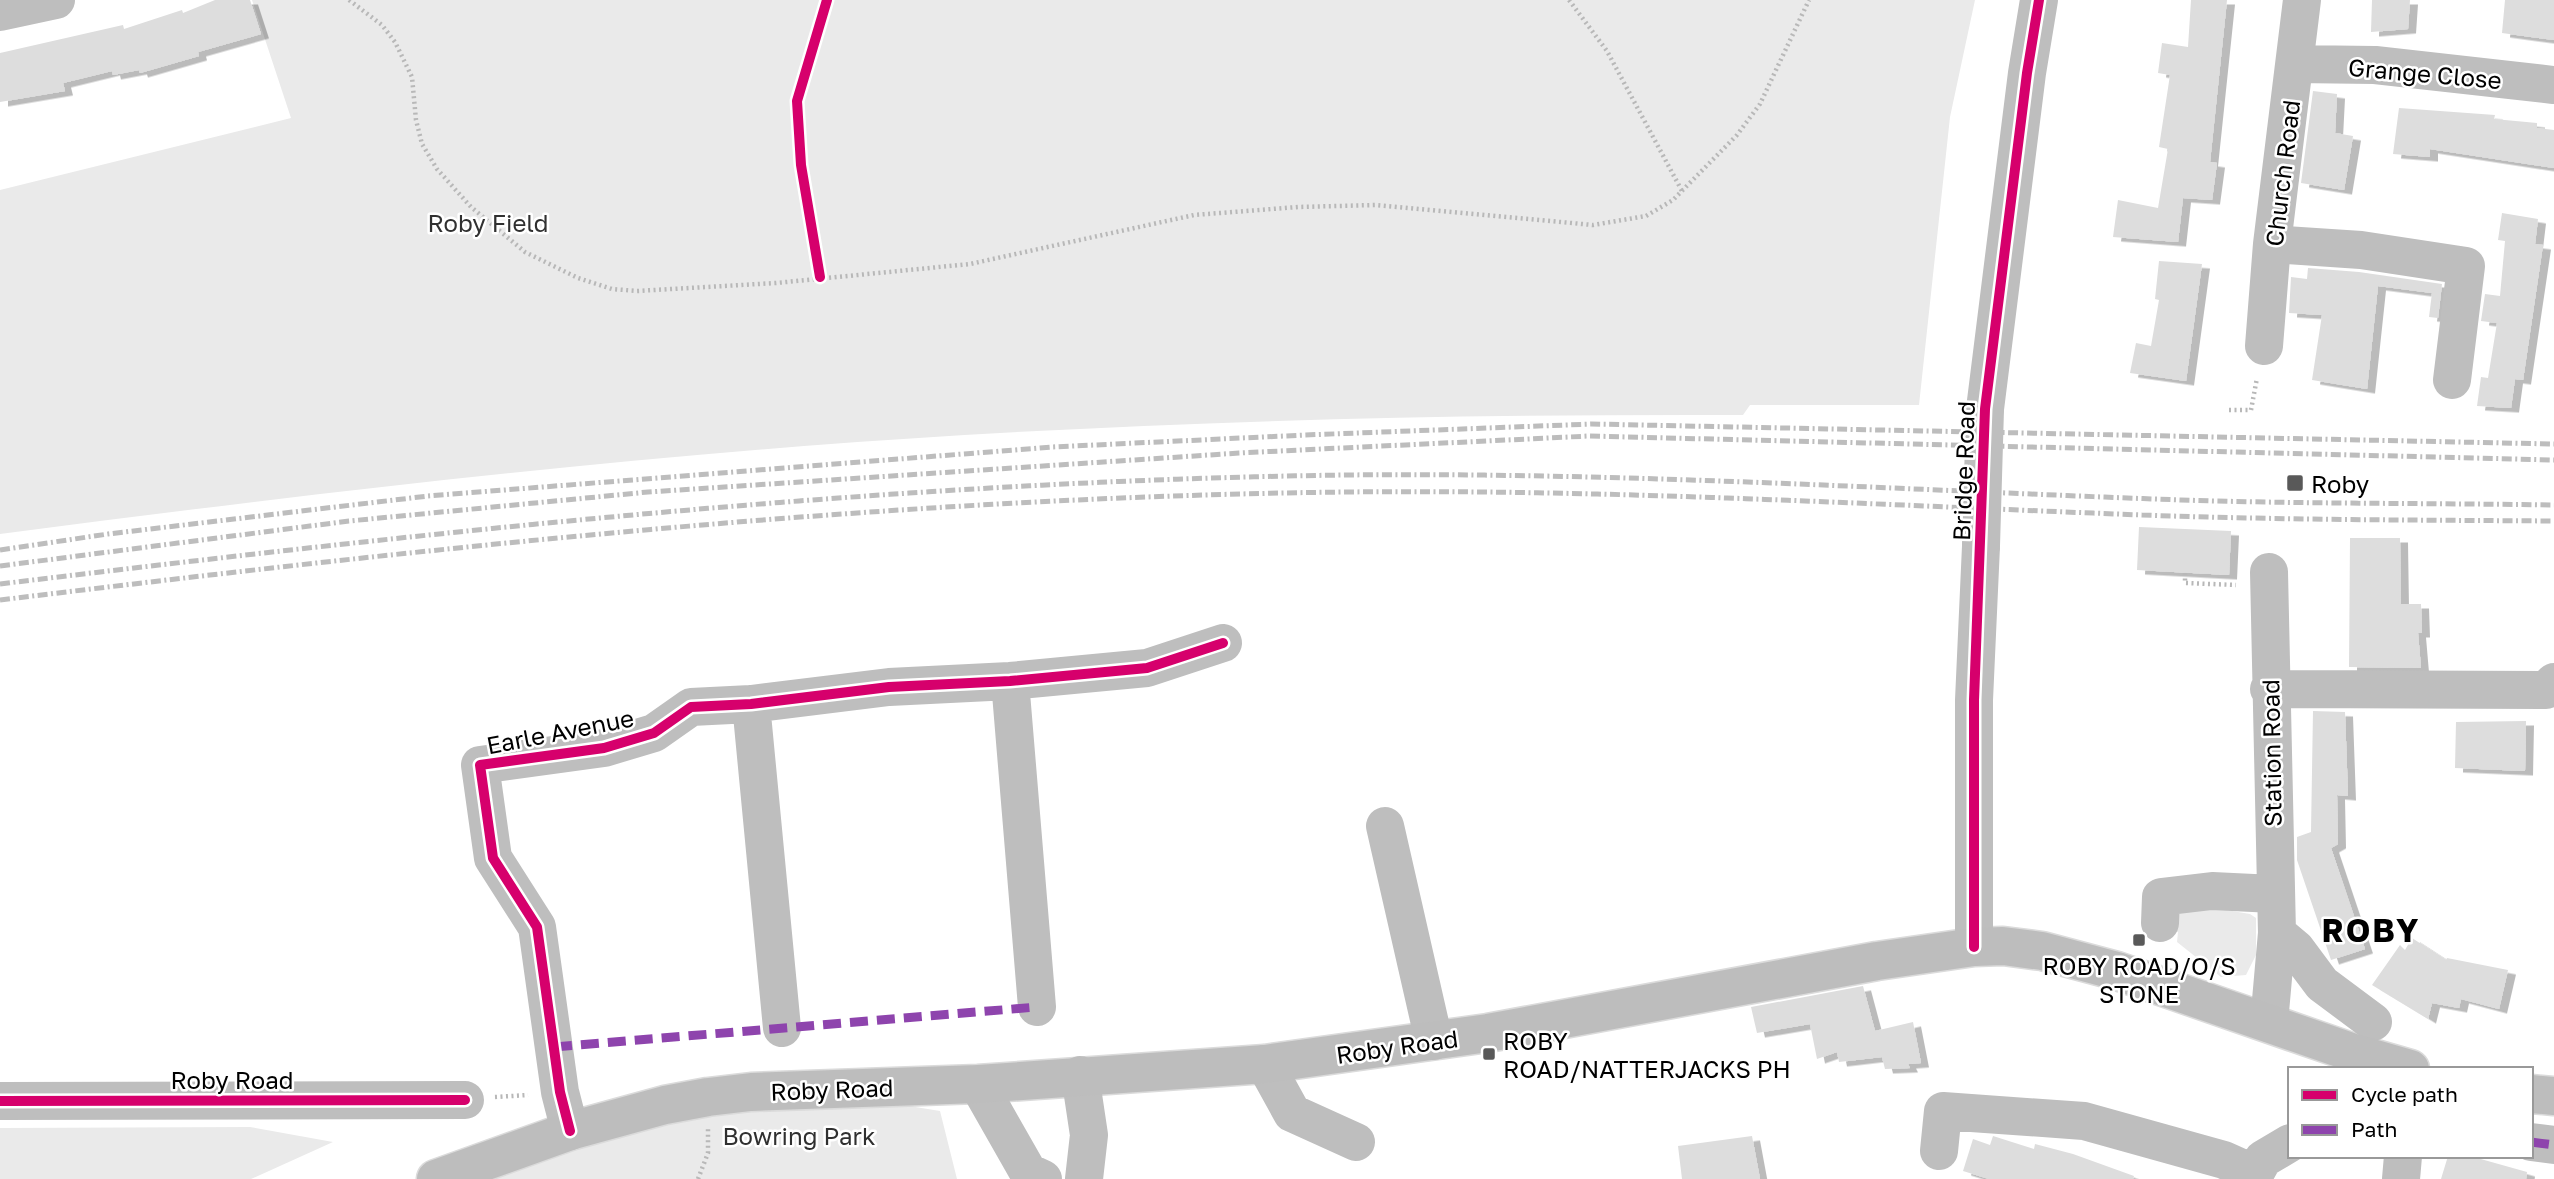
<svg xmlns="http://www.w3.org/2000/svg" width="2554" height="1179" viewBox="0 0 2554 1179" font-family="'Golos Text',sans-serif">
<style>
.green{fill:#eaeaea}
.building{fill:#ddd;filter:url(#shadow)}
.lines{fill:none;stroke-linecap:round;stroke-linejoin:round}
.major-casing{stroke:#dbdbdb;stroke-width:41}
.path{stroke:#b8b8b8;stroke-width:4.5;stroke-dasharray:2 3.5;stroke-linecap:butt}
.minor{stroke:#bebebe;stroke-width:38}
.major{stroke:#bdbdbd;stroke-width:38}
.rail{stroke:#bdbdbd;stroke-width:5;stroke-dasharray:10 3.5 2 3.5;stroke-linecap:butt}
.minor-bridge{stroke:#bebebe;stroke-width:38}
.quiet{stroke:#8e44ad;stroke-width:9;stroke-dasharray:18 9;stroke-linecap:butt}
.cycleway-casing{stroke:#fff;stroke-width:15}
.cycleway{stroke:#d6006c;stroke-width:10}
.poi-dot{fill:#595959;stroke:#fff;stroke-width:2.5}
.labels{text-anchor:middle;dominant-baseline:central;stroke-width:5;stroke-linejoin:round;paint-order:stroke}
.street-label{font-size:24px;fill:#000;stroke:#fff}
.park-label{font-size:24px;fill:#303030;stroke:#fff}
.poi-label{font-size:24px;fill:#000;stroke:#fff;text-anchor:start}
.district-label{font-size:32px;font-weight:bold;letter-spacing:2px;fill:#000;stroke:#fff}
</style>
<defs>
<filter id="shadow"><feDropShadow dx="8" dy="4.5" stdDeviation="0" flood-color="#0004"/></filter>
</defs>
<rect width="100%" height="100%" fill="#fff"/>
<path class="green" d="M252,0H1975L1950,117L1919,405H1750L1743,415C1430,414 1116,422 804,446C536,467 267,499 0,534V190L291,118Z
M2196,905L2250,914L2256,918V955L2246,975L2221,977L2177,942L2178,932L2170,930L2177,914Z
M811,1090L940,1111L957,1179H436Z
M250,1127L333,1142L251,1179H0V1128Z"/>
<path class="building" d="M215,0H250L261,34L198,52L199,56L140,73L139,70L113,75L112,71L63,83L65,91L0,102V53L123,25L124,29L182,10L183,13Z
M2191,0H2227L2210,162L2217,163L2212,200L2183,198L2178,242L2113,237L2118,200L2158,208L2168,149L2159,147L2170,75L2158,73L2162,43L2188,47Z
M2372,0H2410L2408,29L2371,32Z
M2505,0H2554V40L2502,33Z
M2313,91L2337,94L2335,133L2353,136L2344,190L2301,183Z
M2399,108L2495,115L2494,119L2537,123V128L2554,130V168L2430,149V157L2393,154Z
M2502,213L2538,219L2535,244L2543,245L2523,380L2515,379L2511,408L2477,406L2481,377L2488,378L2497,323L2481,321L2485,294L2500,296L2505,241L2498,240Z
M2159,261L2202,264L2186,381L2130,373L2136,343L2151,346L2159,300L2155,299Z
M2308,268L2359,272L2442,284L2438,318L2429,317L2432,293L2378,286L2367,389L2312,380L2322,315L2289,313L2291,277L2307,279Z
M2139,527L2231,531L2229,575L2137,570Z
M2350,538H2400L2401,604H2421L2422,633H2418L2421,668L2349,667Z
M2313,711L2345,712L2348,796L2337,795L2338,844L2331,848L2365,949L2331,960L2297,860V837L2311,832Z
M2526,721L2525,771L2455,768L2456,722Z
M2412,938L2446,960L2447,958L2508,970L2499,1009L2461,999L2459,1008L2432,1003L2428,1019L2372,985L2400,945L2405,950Z
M1863,986L1875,1031L1913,1022L1921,1063L1908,1064L1910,1068L1885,1069L1882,1057L1839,1062L1837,1052L1817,1059L1810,1024L1757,1033L1751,1007Z
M1752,1136L1760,1179H1682L1678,1146Z
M1993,1136L2034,1149L2035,1144L2073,1154L2134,1176L2133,1179H1989L1963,1171L1973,1139L1990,1145Z
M2448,1156H2470L2527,1172L2526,1179H2441Z"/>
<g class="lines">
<defs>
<path id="major" d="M2531,1094L2554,1096
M436,1179L570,1131L665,1105L708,1097L751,1092L978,1084L1265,1064L1488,1033L1877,961L1974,947L2003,946L2042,951L2117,971L2351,1052L2410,1069"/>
</defs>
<use href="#major" class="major-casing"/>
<path class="path" d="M349,0L382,25L395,42L412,77L416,120L422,144L437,169L471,207L525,252L578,278L612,289L637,291L776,283L970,264L1194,215L1298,207L1376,205L1593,225L1646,216L1673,200L1737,135L1760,104L1809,0
M1569,0L1607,51L1682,191
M820,277L801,165L797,101L827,0
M2229,410H2251L2257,378
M2185,573V583L2236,585
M495,1097L528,1095
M698,1179L708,1153V1129"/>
<path class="minor" d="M0,12L56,0
M2295,64L2375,65L2554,85
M2272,244L2361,250L2466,266L2452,380
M2264,346L2272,244L2302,0
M1985,409L2027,73L2039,0
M1010,681L1037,1007
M2269,689L2546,690L2554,682
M751,704L782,1028
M1385,826L1434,1041
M2160,923L2161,897L2212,891L2274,894
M2277,933L2296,949L2322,984L2373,1022
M1974,947V700L1981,546
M2269,1023L2277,933L2269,572
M1265,1064L1292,1113L1356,1142
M1080,1075L1089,1135L1084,1179
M978,1084L1028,1172L1043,1179
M0,1101L465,1100
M570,1131L560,1092L537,927L493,858L480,765L604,748L654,733L691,707L751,704L889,687L1010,681L1147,668L1223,643
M2531,1142L2554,1145
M1939,1151L1943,1111L2084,1121L2224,1160L2253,1173
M2252,1179L2263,1159L2290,1143
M2401,1179L2403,1156"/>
<use href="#major" class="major"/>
<path class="rail" d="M0,550L108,534L428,496L1052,447L1305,435L1592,424L2554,444
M0,566L349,521L648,492L1239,453L1589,436L2554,460
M0,584C446,530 896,481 1346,475C1624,472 1902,490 2181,500C2305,504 2430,503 2554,505
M0,600C443,546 899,497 1346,492C1612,489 1877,505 2142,515C2280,520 2417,520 2554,521"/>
<path class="minor-bridge" d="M1981,546L1985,409"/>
<path class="quiet" d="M554,1047L1037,1007
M2531,1142L2554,1145"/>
<defs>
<path id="cycleway" d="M820,277L801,165L797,101L827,0
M1974,947V700L1985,409L2027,73L2039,0
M0,1101L465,1100
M570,1131L560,1092L537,927L493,858L480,765L604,748L654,733L691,707L751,704L889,687L1010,681L1147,668L1223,643"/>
</defs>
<use href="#cycleway" class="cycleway-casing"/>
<use href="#cycleway" class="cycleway"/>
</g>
<g class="poi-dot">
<rect x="2286" y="474" width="18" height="18" rx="3.5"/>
<rect x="2132" y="933" width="14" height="14" rx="3.5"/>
<rect x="1482" y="1047" width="14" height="14" rx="3.5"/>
</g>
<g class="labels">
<g class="street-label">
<text transform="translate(2425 73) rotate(5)">Grange Close</text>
<text transform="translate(2282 173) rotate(-83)">Church Road</text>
<text transform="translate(1963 471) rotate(-88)">Bridge Road</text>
<text transform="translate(560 731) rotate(-11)">Earle Avenue</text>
<text transform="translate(2271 753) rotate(-91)">Station Road</text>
<text transform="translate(1397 1046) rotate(-8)">Roby Road</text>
<text x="232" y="1079">Roby Road</text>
<text transform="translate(832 1089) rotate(-2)">Roby Road</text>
</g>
<g class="park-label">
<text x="488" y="222">Roby Field</text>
<text x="799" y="1135">Bowring Park</text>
</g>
<g class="poi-label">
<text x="2311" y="483">Roby</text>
<text x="2139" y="965" text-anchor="middle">ROBY ROAD/O/S<tspan x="2139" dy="28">STONE</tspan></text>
<text x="1503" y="1040">ROBY<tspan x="1503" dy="28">ROAD/NATTERJACKS PH</tspan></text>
</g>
<g class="district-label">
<text x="2371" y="930">ROBY</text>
</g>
</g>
<rect x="2288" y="1067" width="245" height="91" fill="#ffffff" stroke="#999999" stroke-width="2"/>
<rect x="2302" y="1090" width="35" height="10" fill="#d6006c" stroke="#999999" stroke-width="2"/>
<text x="2351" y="1102" font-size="21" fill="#000000">Cycle path</text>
<rect x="2302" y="1125" width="35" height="10" fill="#8e44ad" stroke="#999999" stroke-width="2"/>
<text x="2351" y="1137" font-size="21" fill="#000000">Path</text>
</svg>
